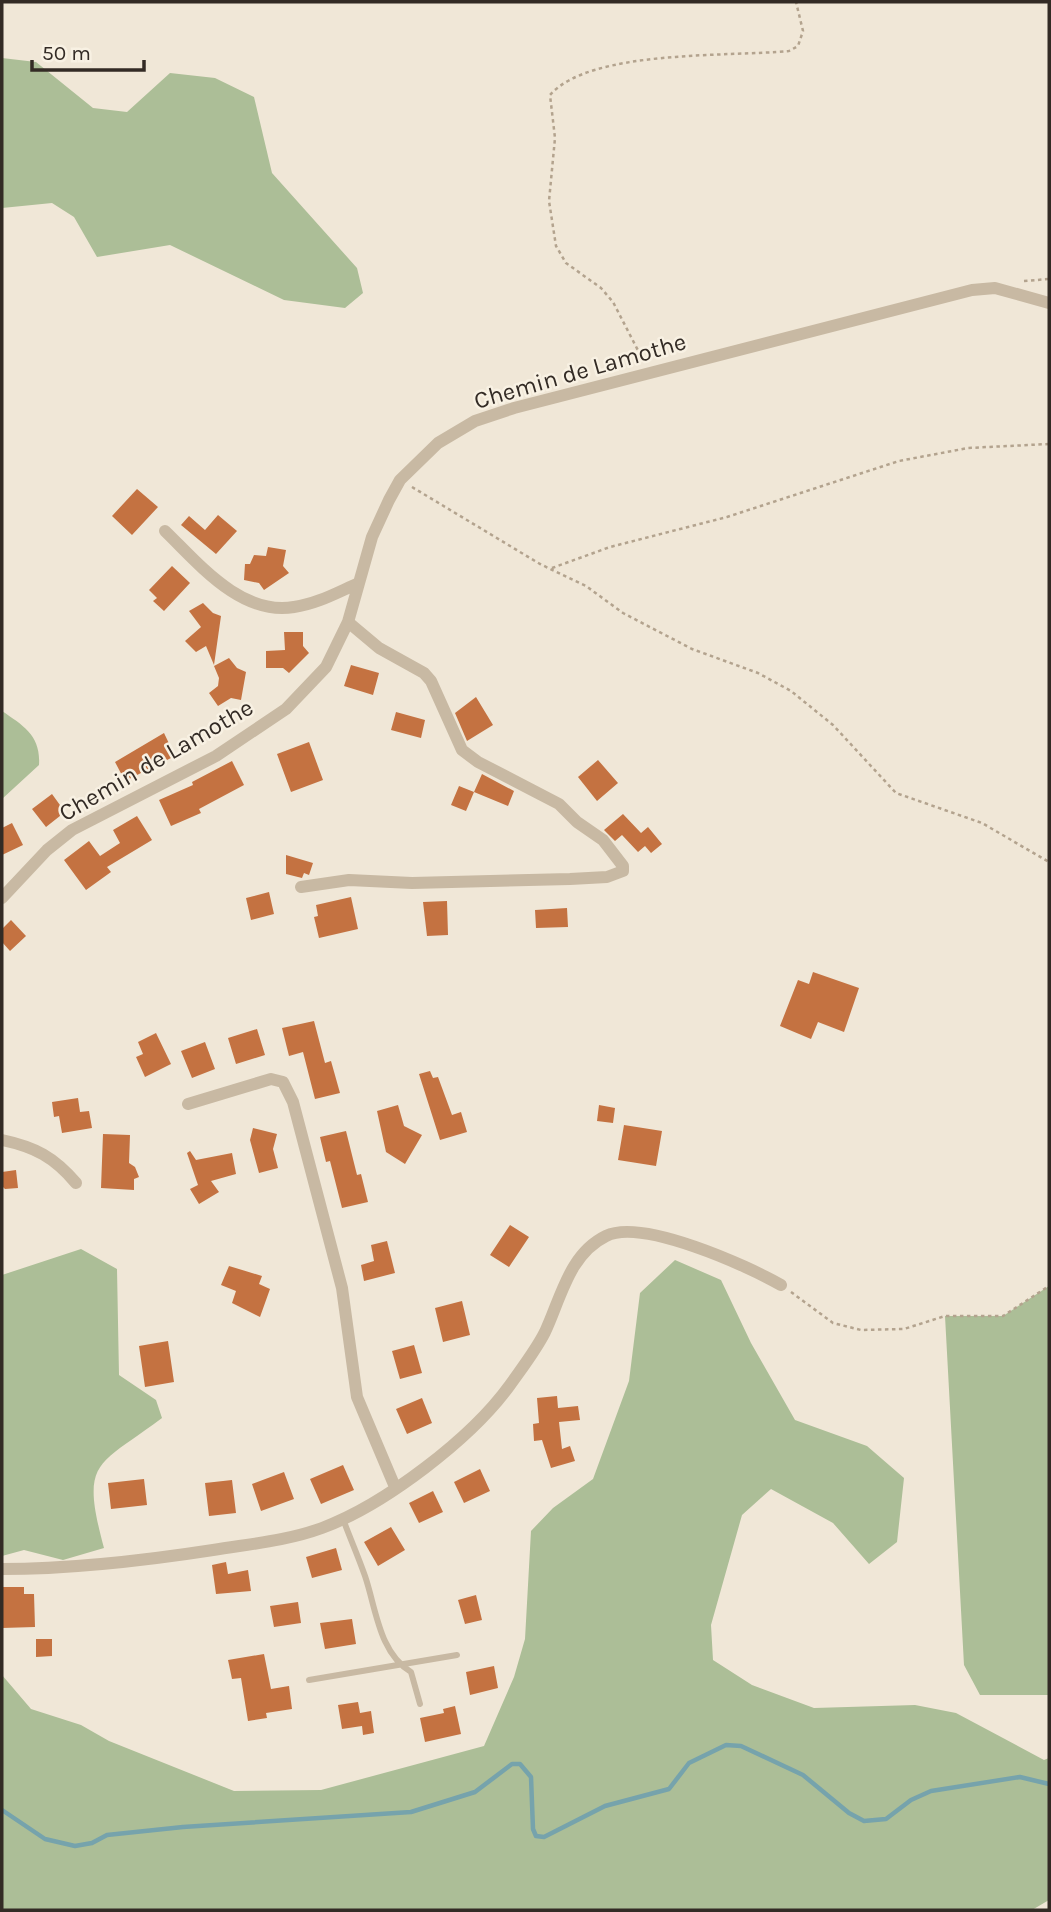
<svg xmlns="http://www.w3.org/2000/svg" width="1051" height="1912" viewBox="0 0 1051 1912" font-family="Karla,sans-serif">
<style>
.green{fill:#acbe97}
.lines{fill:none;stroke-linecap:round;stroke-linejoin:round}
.stream{stroke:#76a3ac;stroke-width:4.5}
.building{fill:#c47241}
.path{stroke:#b3a38e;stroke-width:2.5;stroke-dasharray:3.5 3.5;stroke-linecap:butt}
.lane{stroke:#c8b9a3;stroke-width:6}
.street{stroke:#c8b9a3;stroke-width:12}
.labels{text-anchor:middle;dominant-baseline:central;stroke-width:5;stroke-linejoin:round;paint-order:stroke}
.street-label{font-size:24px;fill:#332b25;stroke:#f8f1e3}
</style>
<rect width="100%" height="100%" fill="#f0e7d7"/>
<path class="green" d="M2,58L36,62L93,108L127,112L170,73L215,78L254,97L272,173L357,268L363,293L345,308L284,300L170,245L97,257L74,217L52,203L2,208Z
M2,711C24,726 41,736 39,765L2,799Z
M81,1249L117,1269L119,1375L156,1400L162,1418C97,1467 80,1459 104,1548L63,1560L24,1550L2,1556V1275Z
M675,1260L721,1280L751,1343L795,1420L867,1446L904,1478L897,1542L869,1564L833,1523L771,1489L742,1515L711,1625L713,1660L752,1685L814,1708L915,1705L956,1713L1044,1760L1049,1758V1900L1032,1910H2V1675L31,1709L81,1725L109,1741L234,1791L321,1790L484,1746L514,1677L525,1639L531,1531L553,1508L593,1479L629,1381L640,1293Z
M1049,1286V1695H980L964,1665L945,1316H1003Z"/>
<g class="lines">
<path class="stream" d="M2,1810L45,1839L75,1846L92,1843L107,1835L183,1827L411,1812L475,1792L512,1764H520L531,1777L533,1829L536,1836L544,1837L605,1806L669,1789L689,1763L726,1745L741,1746L803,1775L849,1813L864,1821L886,1819L911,1800L931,1791L1020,1777L1049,1784"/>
</g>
<path class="building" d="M137,489L158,507L132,535L112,516Z
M218,515L237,531L216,554L181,525L189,516L205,530Z
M268,547L286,550L283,566L289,573L264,590L259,583L244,580L245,564H250L254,555L266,556Z
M172,566L190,583L164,611L153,601L157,598L149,590Z
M203,603L213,613L221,616L214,665L206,646L196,652L185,641L201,627L189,611Z
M284,632H303V646L309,653L289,673L283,668H266V651L285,650Z
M229,658L237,668L246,672L241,700L231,698L218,706L209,693L218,686L219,678L214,666Z
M351,665L379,673L373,695L344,686Z
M476,697L493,725L467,741L455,713Z
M396,712L425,720L421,738L391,730Z
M164,733L175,756L125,781L115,762Z
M309,742L323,780L291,792L277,754Z
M598,760L618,783L597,801L578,777Z
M232,761L244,785L199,809L201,813L171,826L159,800L193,785L192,782Z
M482,774L514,791L508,806L474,792Z
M459,786L474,792L466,811L451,805Z
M52,794L65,812L46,827L32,809Z
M623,814L641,833L648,827L662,844L651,853L645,846L638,852L622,835L615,841L604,830Z
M137,816L152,840L107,867L111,872L86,890L64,860L89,841L100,856L120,843L113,830Z
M12,823L23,845L2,855V828Z
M286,855L313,863L309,875L304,873L302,878L286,874Z
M269,892L274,914L251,920L246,898Z
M351,897L358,929L319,938L314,917L318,916L316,905Z
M447,901L448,935L427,936L423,902Z
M567,908L568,927L536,928L535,910Z
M11,920L26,936L10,951L2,942V929Z
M813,972L859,988L844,1032L818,1022L811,1039L780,1026L798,980L809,984Z
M314,1021L325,1063L331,1061L340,1093L315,1099L303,1052L289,1056L282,1028Z
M257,1029L265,1055L236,1064L228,1038Z
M156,1033L171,1064L145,1077L136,1057L143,1054L138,1042Z
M205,1042L215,1069L192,1078L181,1051Z
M430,1071L433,1078L438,1077L452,1115L461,1112L467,1132L440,1140L419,1074Z
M78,1098L80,1112L89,1111L92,1128L62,1133L59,1116L54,1117L52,1102Z
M398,1105L404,1126L422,1135L405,1164L386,1152L377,1111Z
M599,1105L615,1108L613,1123L597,1121Z
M624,1125L662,1131L656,1166L618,1160Z
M253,1128L277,1134L273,1149L278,1168L259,1173L250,1140Z
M346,1131L357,1175L361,1174L368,1202L342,1208L330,1161L326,1162L320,1137Z
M103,1134L130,1135L129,1163L135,1167L139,1177L134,1179V1190L101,1188Z
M190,1151L196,1160L232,1153L236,1174L211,1181L219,1192L199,1204L190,1189L198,1185L187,1153Z
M16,1170L18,1188L5,1189L2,1186V1172Z
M510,1225L529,1237L509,1267L490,1255Z
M387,1241L395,1273L364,1281L361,1265L374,1261L371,1245Z
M229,1266L262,1276L259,1284L270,1289L260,1317L232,1303L236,1291L221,1285Z
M462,1301L470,1335L443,1342L435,1308Z
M168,1341L174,1382L145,1387L139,1346Z
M414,1345L422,1373L400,1379L392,1351Z
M557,1396L558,1408L578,1406L580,1420L559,1422L562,1449L570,1446L575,1461L551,1468L542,1440L534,1441L533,1424L539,1423L537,1398Z
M422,1398L432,1423L407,1434L396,1409Z
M343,1465L354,1490L321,1504L310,1479Z
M480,1469L490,1491L464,1503L454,1482Z
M284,1472L294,1499L261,1511L252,1484Z
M144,1479L147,1505L111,1509L108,1483Z
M232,1480L236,1513L209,1516L205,1483Z
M433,1491L443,1512L419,1523L409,1503Z
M391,1527L405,1550L378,1566L364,1542Z
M336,1548L342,1570L312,1578L306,1557Z
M226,1562L228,1574L248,1570L251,1591L216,1594L212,1565Z
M2,1587H24V1594H34L35,1627L2,1628Z
M476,1595L482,1620L465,1624L458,1600Z
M298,1602L301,1623L274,1627L270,1606Z
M352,1619L356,1644L325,1649L320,1623Z
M36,1639H52V1656L36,1657Z
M264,1654L271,1689L289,1686L292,1709L266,1713L267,1718L248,1721L241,1678L232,1679L228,1660Z
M494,1666L498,1688L470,1695L466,1672Z
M358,1702L360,1713L371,1711L374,1733L363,1735L362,1726L342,1729L338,1705Z
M455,1706L461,1734L425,1742L420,1718L444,1713L443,1709Z"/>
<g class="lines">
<path class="path" d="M1024,281L1049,279
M644,362L613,302L601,288L566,263L556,246L549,201L555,138L550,95C590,49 730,57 789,51L798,46L803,31L796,2
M412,487L540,564L586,586L623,613L692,649L758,673L791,691L833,725L896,793L982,823L1049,862
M552,568L610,547L727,517L899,461L968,448L1049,444
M791,1292L833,1323L861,1330L904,1329L945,1316H1003L1049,1286"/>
<path class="lane" d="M343,1519C350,1538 358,1556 365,1576C376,1608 379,1653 411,1672L420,1704
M309,1680L457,1655"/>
<path class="street" d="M165,531C199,564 241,616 294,607C317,604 338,592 359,583
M301,887L349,880L412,883L570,879L607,877L623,871V866L603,840L577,822L559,804L478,762L462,750L431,681L424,673L379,648L348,622
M2,898L47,850L72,830L216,756L286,709L326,667L348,622L372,537L389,500L400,480L438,443L475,421L514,408L972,290L995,288L1049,303
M188,1104L271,1079L283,1082L293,1102L342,1288L357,1397L395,1487
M2,1140C35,1147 54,1157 76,1183
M2,1569C73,1569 142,1561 213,1550C249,1544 287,1541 322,1528C384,1505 471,1439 510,1385C522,1368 536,1350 545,1332C561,1298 569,1254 606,1236C642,1218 748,1266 781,1285"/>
</g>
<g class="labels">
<g class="street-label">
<text transform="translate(580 371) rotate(-16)">Chemin de Lamothe</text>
<text transform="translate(156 760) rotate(-30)">Chemin de Lamothe</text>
</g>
</g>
<rect width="1051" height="1912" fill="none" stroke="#332b25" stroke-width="7"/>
<path d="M32 60v10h112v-10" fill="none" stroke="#332b25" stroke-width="3.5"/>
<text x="42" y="60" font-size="21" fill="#332b25" stroke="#f8f1e3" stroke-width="5" paint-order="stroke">50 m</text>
</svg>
